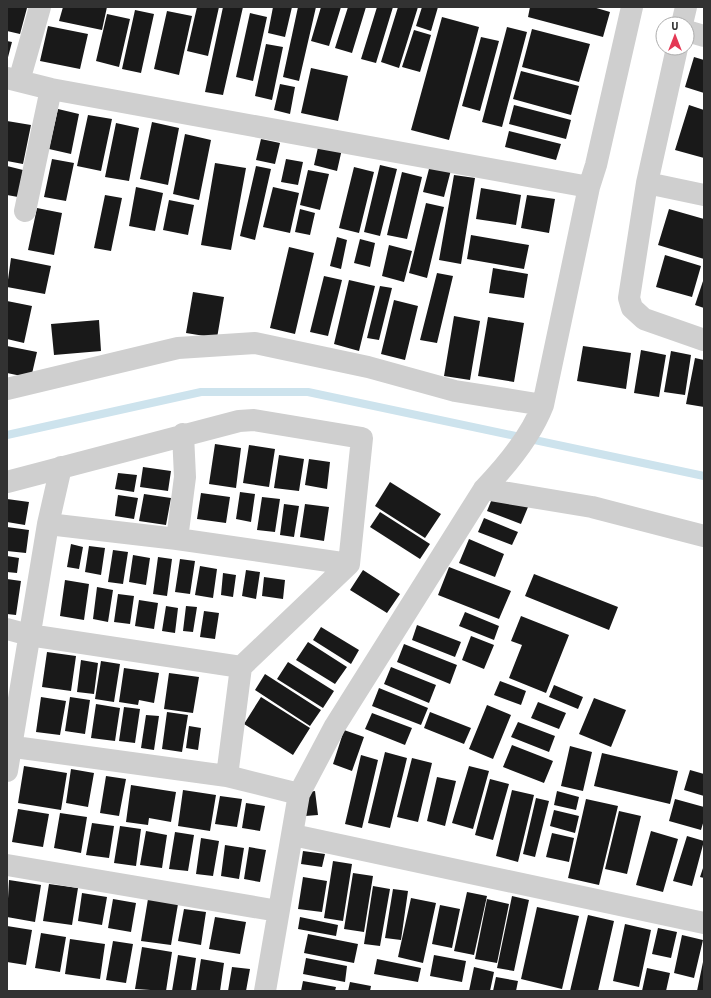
<svg xmlns="http://www.w3.org/2000/svg" width="711" height="998" viewBox="0 0 711 998" font-family="'Source Sans 3',sans-serif">
<style>
.lines{fill:none;stroke-linecap:round;stroke-linejoin:round}
.stream{stroke:#cde3ed;stroke-width:8}
.building{fill:#191919}
.minor{stroke:#cfcfcf;stroke-width:22}
</style>
<rect width="100%" height="100%" fill="#fff"/>
<g class="lines">
<path class="stream" d="M7,435L201,392H308L704,476"/>
</g>
<path class="building" d="M7,7L27,8L20,34L7,31Z
M63,7H107L102,30L59,21Z
M197,7H219L208,56L187,51Z
M223,7H243L223,95L205,92Z
M273,7H292L285,37L268,33Z
M298,7H316L299,81L283,77Z
M321,7H341L329,46L311,41Z
M348,7H366L352,53L335,48Z
M377,7H393L376,63L361,59Z
M398,7H418L399,68L381,62Z
M422,7H438L431,31L416,26Z
M530,7H593L610,12L603,37L528,17Z
M135,10L154,14L141,73L122,69Z
M167,11L192,16L179,75L154,69Z
M250,13L267,17L253,81L236,77Z
M107,14L130,19L119,67L96,61Z
M442,17L479,27L449,140L411,130Z
M48,26L88,34L80,69L40,61Z
M507,27L527,32L502,127L482,122Z
M532,29L590,44L579,82L522,67Z
M414,30L431,35L420,72L402,67Z
M481,37L499,41L480,111L462,106Z
M7,41L12,42L7,61Z
M266,44L283,47L272,100L255,96Z
M694,57L704,60V93L685,87Z
M311,68L348,76L338,121L301,113Z
M521,71L579,86L571,115L513,99Z
M280,84L295,87L290,114L274,110Z
M514,105L571,120L566,139L509,124Z
M689,105L704,110V158L675,150Z
M58,109L79,114L71,154L49,149Z
M88,115L112,119L101,171L77,166Z
M7,121L31,125L23,164L7,161Z
M152,122L179,128L168,185L140,179Z
M116,123L139,128L129,181L105,177Z
M509,131L561,144L556,160L505,147Z
M185,134L211,140L199,200L173,194Z
M261,139L280,143L275,164L256,160Z
M319,143L342,149L337,171L314,165Z
M52,159L74,163L66,201L44,197Z
M286,159L303,162L298,185L281,182Z
M215,163L246,168L231,250L201,245Z
M380,165L397,169L380,236L364,232Z
M430,165L451,170L444,197L423,192Z
M7,166L23,170L18,197L7,195Z
M256,166L271,169L255,240L240,236Z
M354,167L374,172L359,233L339,228Z
M308,170L329,174L320,210L300,205Z
M402,172L422,177L407,239L387,235Z
M454,175L475,178L461,264L439,260Z
M136,187L163,193L155,231L129,226Z
M273,187L299,193L290,233L263,227Z
M481,188L521,195L516,225L476,219Z
M105,195L122,198L111,251L94,248Z
M527,195L555,199L549,233L521,228Z
M169,200L194,205L188,235L163,230Z
M426,203L444,207L427,278L409,273Z
M37,208L62,213L54,255L28,250Z
M300,209L315,213L310,235L295,232Z
M669,209L704,219V259L658,245Z
M471,235L529,245L524,269L467,259Z
M337,237L347,240L341,269L330,266Z
M360,239L375,243L370,267L354,263Z
M389,245L412,251L404,282L382,276Z
M289,247L314,253L295,334L270,328Z
M665,255L701,266L692,297L656,287Z
M11,258L51,266L45,294L7,287Z
M493,268L528,274L524,298L489,293Z
M437,273L453,276L437,343L420,340Z
M324,276L342,280L328,336L310,332Z
M704,278V308L695,305Z
M349,280L375,286L359,351L334,344Z
M380,286L392,288L379,340L367,338Z
M193,292L224,297L217,338L186,333Z
M394,300L418,306L405,360L381,354Z
M7,301L32,306L24,343L7,339Z
M454,316L480,321L470,380L444,376Z
M488,317L524,323L514,382L478,376Z
M99,320L101,351L54,355L51,324Z
M7,346L37,352L31,378L7,373Z
M583,346L631,353L626,389L577,381Z
M641,350L666,355L659,397L634,393Z
M671,351L691,355L685,395L664,392Z
M695,358L704,360V407L686,404Z
M215,444L241,448L236,488L209,484Z
M249,445L275,449L269,487L243,483Z
M279,455L304,459L299,491L274,488Z
M309,459L330,462L327,489L305,485Z
M143,467L171,471L168,491L140,487Z
M118,473L137,475L134,492L115,489Z
M390,482L441,514L425,538L375,506Z
M240,492L255,494L251,522L236,519Z
M201,493L230,497L226,523L197,519Z
M144,494L171,498L166,525L139,521Z
M494,494L528,507L521,524L487,511Z
M118,495L138,498L134,519L115,516Z
M262,497L280,499L275,532L257,530Z
M7,499L29,502L25,525L7,522Z
M284,504L299,506L294,537L280,535Z
M305,504L329,507L324,541L300,537Z
M380,512L430,544L420,559L370,527Z
M484,518L518,532L512,545L478,532Z
M7,527L29,530L26,553L7,551Z
M469,539L504,554L495,577L459,563Z
M71,544L83,547L79,569L67,567Z
M89,546L105,548L101,575L85,572Z
M113,550L128,552L123,584L108,582Z
M133,555L150,558L146,585L129,582Z
M7,556L19,558L17,573L7,572Z
M158,557L172,559L167,596L153,594Z
M180,559L195,561L190,594L175,592Z
M200,566L217,569L213,598L195,595Z
M449,567L511,591L499,619L438,595Z
M246,570L260,572L256,599L242,596Z
M363,570L400,594L387,613L350,590Z
M223,573L236,575L233,597L221,595Z
M534,574L618,607L609,630L525,596Z
M264,577L285,580L283,599L262,596Z
M7,579L21,581L16,615L7,614Z
M65,580L89,584L84,620L60,616Z
M97,587L113,590L108,622L93,619Z
M118,594L134,596L130,624L114,622Z
M139,600L158,603L154,629L135,626Z
M166,606L178,608L175,633L162,631Z
M186,606L197,607L193,632L183,631Z
M204,611L219,613L215,639L200,637Z
M465,612L499,626L494,640L459,626Z
M521,616L569,635L546,693L509,678L522,645L511,641Z
M417,625L461,642L455,657L412,640Z
M321,627L359,650L351,664L313,640Z
M471,636L494,645L484,669L462,660Z
M308,642L347,667L335,684L296,660Z
M404,644L457,665L450,684L397,662Z
M47,652L76,656L71,691L42,687Z
M81,660L98,663L94,694L77,692Z
M101,661L120,664L114,702L95,699Z
M288,662L334,691L323,708L277,679Z
M391,667L436,685L429,703L384,684Z
M124,668L159,673L154,703L139,700L138,705L119,702Z
M169,673L199,677L193,713L164,709Z
M265,674L321,710L310,726L255,690Z
M500,681L526,691L521,705L494,695Z
M554,685L583,697L578,709L549,697Z
M379,688L428,708L421,725L372,706Z
M41,697L66,701L60,735L36,732Z
M70,697L90,700L85,734L65,731Z
M261,697L310,728L293,755L244,724Z
M594,698L626,710L611,747L579,734Z
M538,702L566,713L559,729L531,718Z
M96,704L120,708L115,741L91,738Z
M487,705L511,715L493,759L469,749Z
M124,707L140,709L135,743L119,741Z
M167,712L188,715L182,752L162,749Z
M430,712L471,728L464,744L424,728Z
M372,713L412,728L405,745L365,729Z
M146,715L159,716L154,750L141,748Z
M518,722L555,736L549,752L511,737Z
M189,726L201,728L198,750L186,748Z
M344,730L364,737L352,771L333,764Z
M512,745L553,761L544,783L503,767Z
M570,746L592,752L583,791L561,786Z
M385,752L407,758L390,828L368,823Z
M602,753L678,771L670,804L594,786Z
M361,755L378,760L362,828L345,824Z
M412,758L432,763L418,822L397,817Z
M24,766L67,773L61,810L18,803Z
M469,766L489,771L473,829L452,823Z
M71,769L94,773L88,807L66,803Z
M690,770L704,774V796L684,790Z
M106,776L126,779L119,816L100,813Z
M437,777L456,781L445,826L427,821Z
M490,779L509,784L493,840L475,835Z
M131,785L176,792L171,822L149,818L148,825L126,822Z
M183,790L216,795L210,831L178,826Z
M512,790L534,795L518,862L496,856Z
M315,791L318,815L305,816L302,793Z
M557,791L579,797L576,810L554,805Z
M220,796L242,799L237,827L215,824Z
M536,798L549,801L535,857L523,854Z
M586,799L618,806L599,885L568,878Z
M675,799L704,807V820L701,830L669,821Z
M246,803L265,806L260,831L242,828Z
M18,809L49,814L43,847L12,842Z
M554,810L579,816L575,833L550,826Z
M619,811L641,816L627,874L605,869Z
M60,813L87,817L81,853L54,848Z
M92,823L114,826L109,858L86,855Z
M120,826L141,829L136,866L114,863Z
M146,831L167,835L162,868L140,865Z
M651,831L678,839L663,892L636,885Z
M175,832L194,835L188,871L169,869Z
M552,833L574,838L569,862L546,857Z
M687,836L704,841L692,886L673,881Z
M201,838L219,841L213,876L196,874Z
M225,845L244,848L239,879L221,876Z
M249,847L266,850L260,882L244,879Z
M303,851L325,854L322,867L301,864Z
M333,861L352,864L343,921L324,918Z
M704,865V878L700,877Z
M353,873L373,876L364,932L344,929Z
M303,877L327,881L322,912L298,909Z
M9,880L41,885L35,922L7,917Z
M49,884L78,888L72,925L43,921Z
M373,886L390,889L380,946L364,944Z
M393,889L408,891L401,940L385,938Z
M467,892L487,896L474,955L454,951Z
M82,893L107,897L102,925L78,921Z
M512,896L529,900L514,971L497,968Z
M411,898L436,903L423,963L398,957Z
M113,899L136,903L131,932L108,928Z
M148,899L178,904L171,945L141,941Z
M487,899L509,904L497,963L475,959Z
M440,905L460,909L452,948L432,944Z
M537,907L579,916L562,989L521,979Z
M184,909L206,912L201,945L178,941Z
M588,915L614,921L598,991H570Z
M215,917L246,922L240,954L209,949Z
M300,917L338,925L336,936L298,929Z
M625,924L651,930L639,987L613,981Z
M7,926L32,930L26,965L7,962Z
M658,928L677,932L671,958L652,954Z
M41,933L66,937L60,972L35,968Z
M308,934L358,944L354,963L304,953Z
M682,935L703,940L694,978L674,973Z
M70,939L105,944L100,979L65,974Z
M113,941L133,944L126,983L106,980Z
M142,947L172,952L166,991L135,989Z
M178,955L196,958L191,991H172Z
M434,955L466,961L462,982L430,976Z
M306,958L347,966L345,982L303,974Z
M201,959L224,963L220,991H196Z
M377,959L421,968L418,982L374,974Z
M703,962L704,991H697Z
M232,967L250,969L246,991H228Z
M474,967L494,972L490,991H469Z
M647,968L670,973L666,991H642Z
M496,977L518,981L516,991H493Z
M303,981L336,987L335,991H301Z
M350,982L371,986L370,991H348Z"/>
<g class="lines">
<path class="minor" d="M682,24L686,7
M687,31L704,36
M677,48L647,183L629,298L632,308L644,319L704,340
M7,78L51,89L589,187L543,405C531,436 507,465 484,489L335,726L299,794L265,991
M19,81L40,7
M647,183L704,195
M589,187L596,165L632,7
M25,211L51,89
M7,389L178,348L255,343L368,367L455,391L543,405
M7,482L239,421L254,420L362,438L349,564L241,667L227,776
M484,489L592,507L704,536
M48,524L177,539L349,564
M177,539L185,477L183,434
M7,629L29,635L241,667
M7,746L227,776L299,794
M7,771L48,524L61,467
M293,835L704,923
M7,865L278,911"/>
</g>
<rect width="711" height="998" fill="none" stroke="#323232" stroke-width="16"/>
<g transform="translate(675 36)"><circle r="19" fill="#ffffff" stroke="#adadad"/>
<path d="M0-3L7 15L0 10L-7 15Z" fill="#e43854"/>
<text y="-6" font-size="11" font-weight="bold" text-anchor="middle" fill="#323232">U</text>
</g>
</svg>
